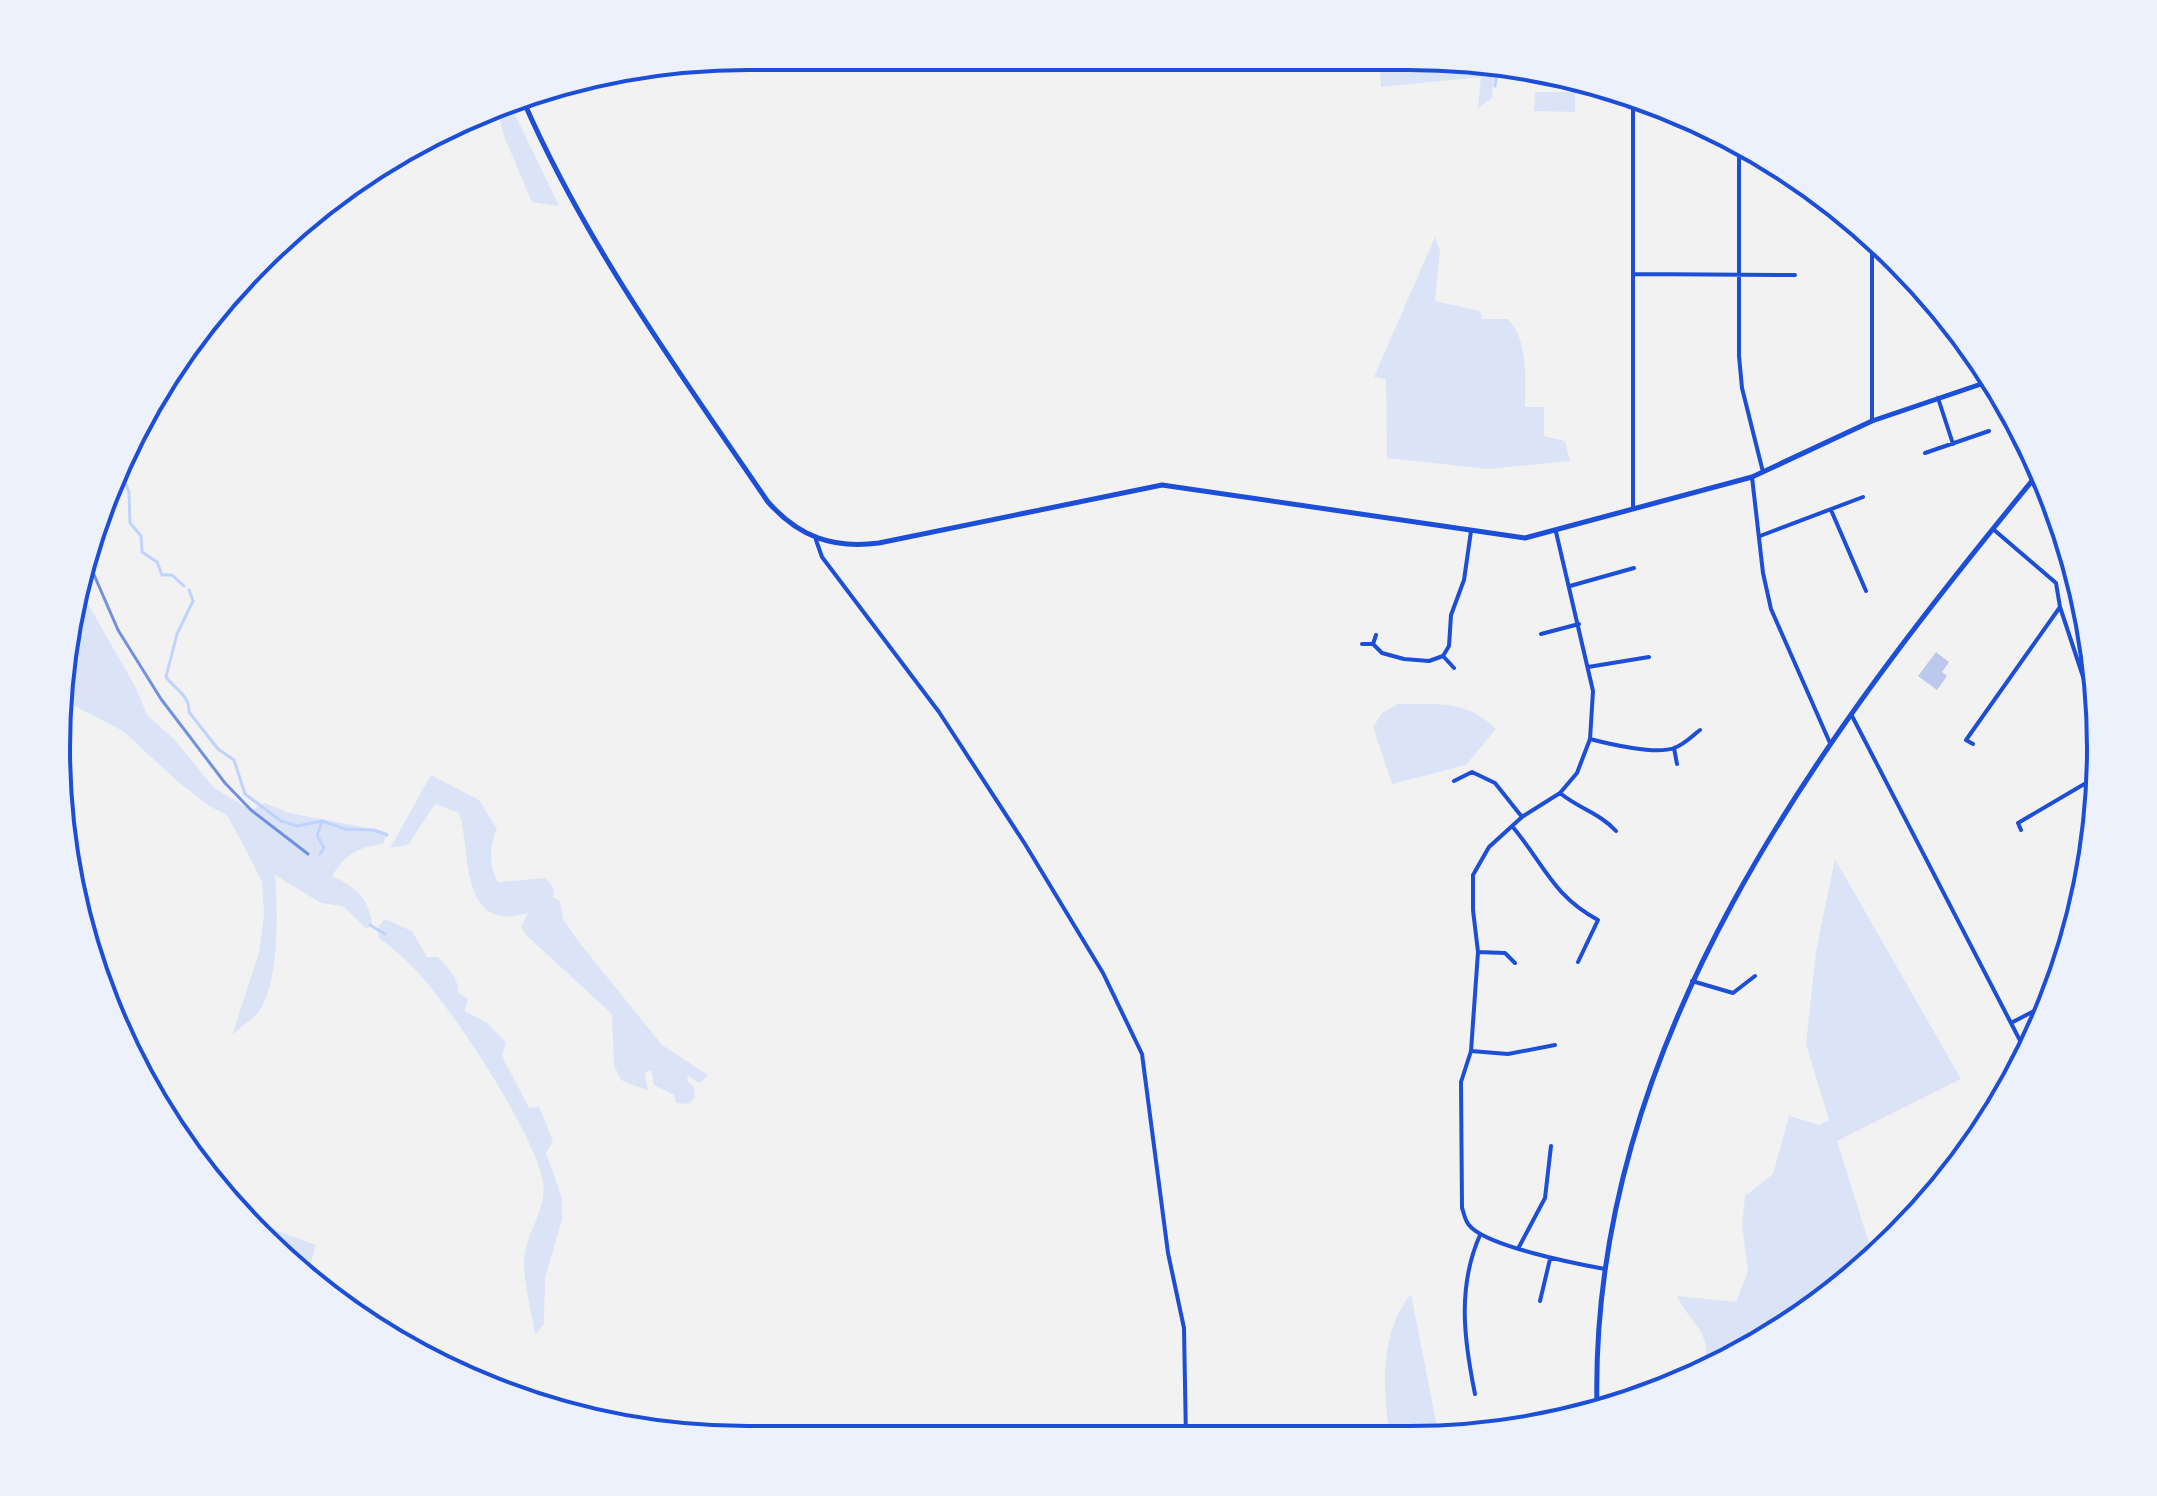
<svg xmlns="http://www.w3.org/2000/svg" width="2157" height="1496" viewBox="0 0 2157 1496" font-family="'Work Sans',sans-serif">
<style>
.green{fill:#dbe4f7}
.lines{fill:none;stroke-linecap:round;stroke-linejoin:round}
.stream{stroke:#bfd3fe;stroke-width:3}
.building{fill:#bdc9ec}
.minor{stroke:#1d4ed8;stroke-width:4}
.tertiary{stroke:#1d4ed8;stroke-width:5}
.secondary{stroke:#1d4ed8;stroke-width:5}
.rail{stroke:#7290e2;stroke-width:3}
.rim{fill:none;stroke:#1d4ed8;stroke-width:4}
</style>
<rect width="100%" height="100%" fill="#f2f2f2"/>
<path class="green" d="M1379,56L1495,64L1492,98L1478,108L1481,77L1381,87Z
M1535,92H1575V112L1534,111Z
M511,106L559,206L532,202L504,136L498,112Z
M1435,237L1440,250L1435,301L1480,311L1482,319H1508C1529,342 1525,378 1525,407H1544V436L1565,441L1570,461L1488,469L1387,458L1386,379L1374,377Z
M80,590L136,688L147,715L174,739L214,788L251,810L265,803L290,813L388,832L383,844C357,847 345,855 332,876C354,886 368,897 372,923L367,929L343,906L321,903L275,875C278,908 280,989 256,1015C249,1022 239,1028 232,1035L259,953L264,914L262,882L248,854L227,815L209,806L176,780L123,731L63,700L62,658Z
M1398,704C1439,705 1465,699 1496,729L1466,765L1392,784L1373,727L1382,713Z
M431,775L479,800L497,829C489,844 489,867 498,882L546,878L554,889L553,897L560,901L563,919L578,941L662,1045L708,1075L700,1083L688,1076L687,1081L694,1087L695,1098L688,1104L676,1103L674,1095L654,1085L651,1070L645,1073L648,1091L621,1080L614,1065L612,1014L526,935L521,926L528,913C458,934 472,852 459,813L435,804L408,845L390,848Z
M1835,859L1961,1079L1837,1141L1873,1256L1715,1368L1701,1373C1717,1334 1691,1326 1677,1296L1736,1302L1748,1271L1742,1225L1745,1196L1773,1174L1789,1116L1820,1125L1829,1120L1806,1044L1816,951Z
M385,919L412,931L427,957H438C448,968 459,977 458,993L468,998L465,1011L487,1023L506,1042L502,1056L529,1108L539,1107L553,1141L546,1153L562,1198V1220L545,1278L544,1324L535,1335C532,1312 524,1286 524,1263C524,1233 547,1213 543,1182C535,1133 447,1000 410,964C400,954 389,946 378,937L379,925Z
M246,1220L316,1245L307,1277L258,1237Z
M1411,1294L1439,1437L1391,1440C1382,1392 1379,1333 1411,1294Z"/>
<g class="lines">
<path class="stream" d="M1495,86L1498,65
M128,453L124,479L129,492L130,523L141,536L142,552L157,562L162,575H172L184,586
M189,590L193,601L177,634L166,677C175,689 190,696 189,712L218,749L234,760L245,794L281,821L297,826L322,821L345,829L374,830L387,835
M320,854L324,848L317,835L322,822
M370,925L385,934"/>
</g>
<path class="building" d="M1936,652L1949,662L1942,672L1947,676L1937,690L1918,676Z"/>
<g class="lines">
<path class="minor" d="M1633,103V508
M1739,143V356L1742,388L1763,472
M1872,238V421
M1634,274L1795,275
M1938,398L1953,444
M1925,453L1989,431
M1752,477L1763,573L1771,609L1830,743
M1831,510L1866,591
M1993,529L2056,583L2060,607L2099,725
M1556,532L1593,691L1590,739L1577,773L1560,793L1522,817L1489,847L1473,875V910L1478,952L1471,1051L1461,1082L1462,1208C1464,1213 1465,1221 1469,1225C1485,1246 1577,1264 1605,1269
M1760,536L1863,497
M816,540L822,557L939,712L1025,844L1103,973L1142,1054L1168,1253L1184,1328L1186,1440
M1570,586L1634,568
M1541,634L1579,624
M1362,644H1373L1376,635
M1373,644L1382,653L1404,659L1429,661L1443,656L1449,646L1451,615L1464,580L1471,531
M1443,656L1454,668
M1588,667L1649,657
M1851,714L2027,1054
M1590,739C1609,744 1656,755 1674,748C1684,745 1692,736 1700,730
M1973,744L1966,740L2060,607
M1674,748L1677,764
M1454,781L1472,772L1495,783L1522,817
M1560,793C1578,808 1601,814 1616,831
M1512,826C1544,864 1552,895 1598,920L1578,962
M2021,830L2018,823L2098,776
M1478,952L1505,953L1515,963
M1692,981L1733,993L1755,976
M2011,1023L2051,1002
M1471,1051L1508,1054L1555,1045
M1519,1247L1545,1198L1551,1146
M1540,1301L1550,1259
M1475,1394C1464,1340 1457,1287 1480,1235"/>
<path class="tertiary" d="M523,100C586,245 680,373 768,502C799,537 833,549 879,543L1162,485L1525,538L1752,477L1872,421L1993,380"/>
<path class="secondary" d="M1597,1409C1588,1043 1820,738 2041,470"/>
<path class="rail" d="M88,561L118,630L161,699L225,783L251,810L308,854"/>
</g>
<path d="M0 0H2157V1496H0ZM748 70H1409A678 678 0 0 1 2087 748V748A678 678 0 0 1 1409 1426H748A678 678 0 0 1 70 748V748A678 678 0 0 1 748 70Z" fill="#edf1fc" fill-rule="evenodd"/>
<path class="rim" d="M748 70H1409A678 678 0 0 1 2087 748V748A678 678 0 0 1 1409 1426H748A678 678 0 0 1 70 748V748A678 678 0 0 1 748 70Z"/>
</svg>
